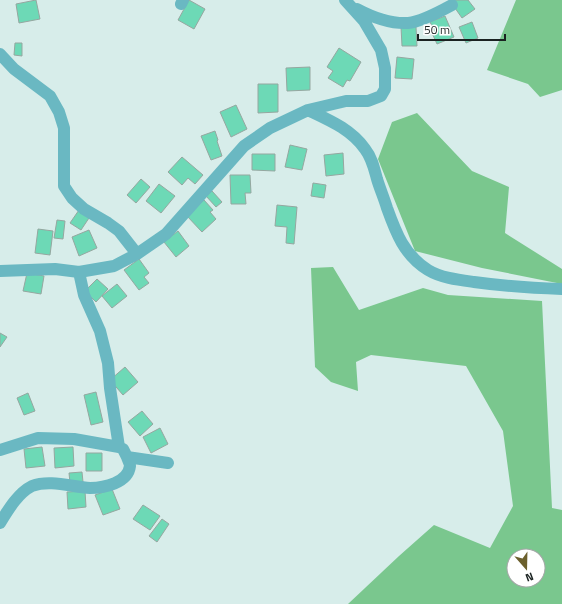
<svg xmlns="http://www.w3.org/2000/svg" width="562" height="604" viewBox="0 0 562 604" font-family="'Titillium Web',sans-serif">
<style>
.forest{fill:#7ac78e;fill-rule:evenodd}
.building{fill:#6dd9b6;stroke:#95a7a0}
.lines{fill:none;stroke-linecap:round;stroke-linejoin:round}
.minor{stroke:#6ab8c2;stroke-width:12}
</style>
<rect width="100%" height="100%" fill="#d7edea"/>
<path class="forest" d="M516,0H562V90L540,97L528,84L487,70Z
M417,113L472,171L509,187L505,233L562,269V284L482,268L415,251L378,159L392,122Z
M333,267L359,310L423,288L448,295L542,301L552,508L562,510V604H348L399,556L434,525L490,548L513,506L503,431L466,366L371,355L356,362L358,391L331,382L315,367L311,268ZM514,556H538V580H514Z"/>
<path class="building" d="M36,0L40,19L19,23L16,4Z
M189,0L205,9L194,29L178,20Z
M451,0H468L475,9L462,18L450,1Z
M445,16L454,37L437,44L432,33L435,32L430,22Z
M472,22L478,38L466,43L459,27Z
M401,27H416L417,46H402Z
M15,43H22V56L14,55Z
M339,48L361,62L350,81L347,80L343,87L328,78L333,71L327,67Z
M397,57L414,59L412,79L395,78Z
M310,67V90L287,91L286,68Z
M258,84H278V112L258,113Z
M236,105L247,129L231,137L220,112Z
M215,131L218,140L217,141L222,156L211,160L201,136Z
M290,145L307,149L302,170L285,167Z
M343,153L344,174L326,176L324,155Z
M252,154H275V171L252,170Z
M182,157L203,175L195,184L188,178L182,185L168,172Z
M230,175H250L251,193H245L246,204H231Z
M141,179L150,187L136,203L127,195Z
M313,183L326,185L324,198L311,196Z
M159,184L175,196L161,213L146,201Z
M212,191L222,202L216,207L206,196Z
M204,200L213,210L210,212L216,219L202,232L187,216Z
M277,205L297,207L294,244L286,243L287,227L275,226Z
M79,210L89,218L81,230L70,223Z
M57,220L65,221L63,239L54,238Z
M38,229L53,231L50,255L35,253Z
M89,230L97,248L79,256L72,237Z
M178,231L189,246L176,257L164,242Z
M139,259L149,273L144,277L149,283L139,290L124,270Z
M27,273L44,276L41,294L23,291Z
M97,279L108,289L96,302L85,291Z
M117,284L127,296L112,308L102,296Z
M0,333L7,337L0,347Z
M125,367L138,382L123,395L110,380Z
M96,392L103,422L91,425L84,395Z
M28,393L35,411L24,415L17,398Z
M142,411L153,424L140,436L128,422Z
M160,428L168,444L151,453L143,437Z
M42,447L45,466L26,468L24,449Z
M73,447L74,466L55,468L54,448Z
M86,453H102V471H86Z
M82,472L83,482L70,483L69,473Z
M112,489L120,509L103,515L95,495Z
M85,491L86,507L68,509L67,492Z
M143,505L160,516L150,530L133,519Z
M162,519L169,524L157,542L149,536Z"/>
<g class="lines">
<path class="minor" d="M181,4L183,0
M357,9C372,17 390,24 408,23C421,22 441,11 452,5
M0,54L14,69L50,96L59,112L64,128V186L72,198L84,209L108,223L119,231L137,254
M308,110C329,120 351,129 365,149C372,158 374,168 377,179C380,189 384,198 387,208C396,233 404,255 428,270C441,278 459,280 474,282C503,286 533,288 562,289
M0,271L55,269L79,272L114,266L137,254L166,234L244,146L270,128L308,110L346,101H368L381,96L385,89V68L381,50L364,21L345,0
M79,272L84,295L100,331L108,363L110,388L119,447
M0,450L38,438L74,439L119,447L123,449L127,457L168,463
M0,523C8,510 18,493 32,486C50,479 72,487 90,488C104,488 128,483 130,466C130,464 128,460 127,457"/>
</g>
<g transform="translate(526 568) rotate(160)"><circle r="19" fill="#ffffff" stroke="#a3a7a6"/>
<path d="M0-3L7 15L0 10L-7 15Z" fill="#6c602d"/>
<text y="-6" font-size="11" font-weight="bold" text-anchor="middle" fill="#1a2221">N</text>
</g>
<path d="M418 34v6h87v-6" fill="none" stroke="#1a2221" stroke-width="2"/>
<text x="424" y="34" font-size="12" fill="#1a2221" stroke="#ffffff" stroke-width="3" paint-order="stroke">50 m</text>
</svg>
